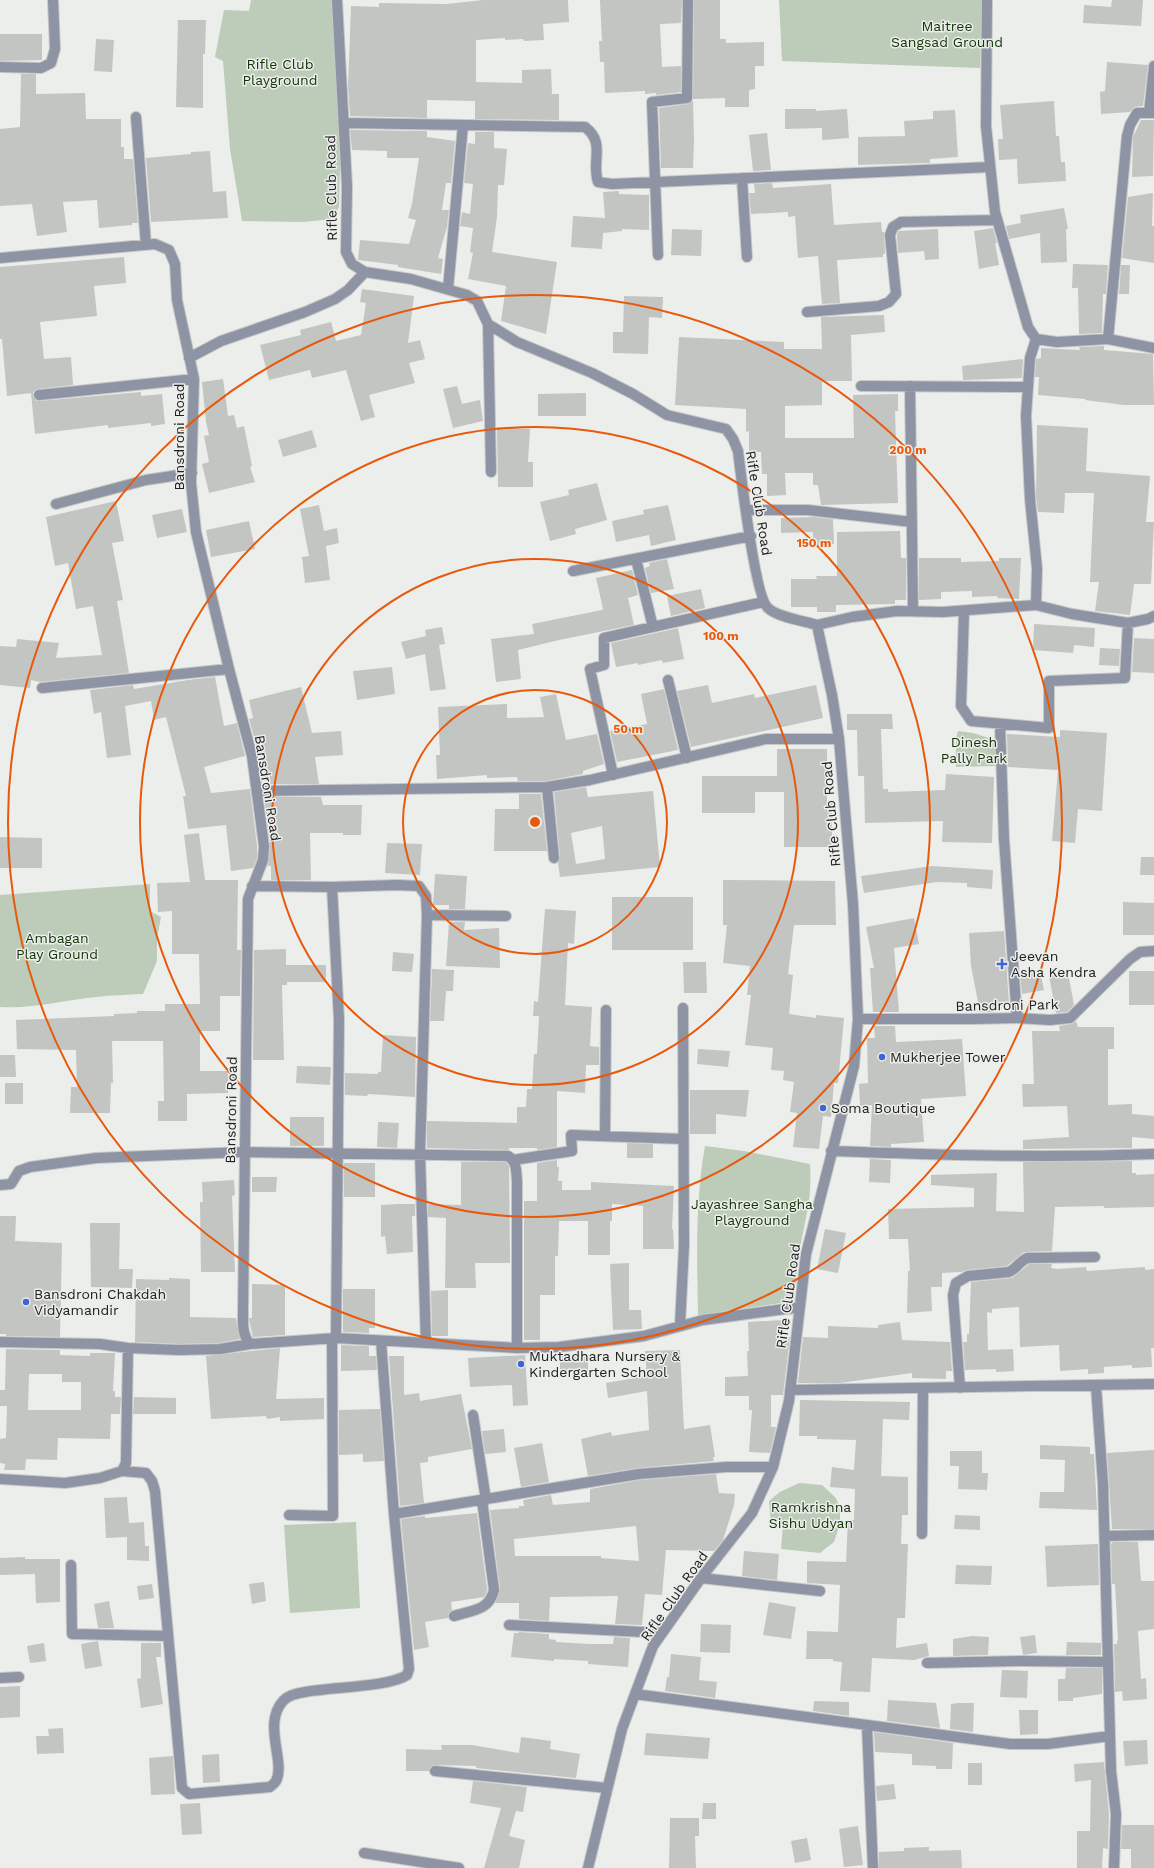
<svg xmlns="http://www.w3.org/2000/svg" width="1154" height="1868" viewBox="0 0 1154 1868" font-family="'Work Sans',sans-serif">
<style>
.green{fill:#bcccb8}
.building{fill:#c3c5c2;fill-rule:evenodd}
.lines{fill:none;stroke-linecap:round;stroke-linejoin:round}
.minor-casing{stroke:#c7c9c7;stroke-width:12}
.minor{stroke:#8e94a3;stroke-width:10}
.ring{fill:none;stroke:#e8590c;stroke-width:2}
.poi-dot{fill:#4262d5;stroke:#eceeec;stroke-width:1.5}
.labels{text-anchor:middle;dominant-baseline:central;stroke-width:3;stroke-linejoin:round;paint-order:stroke}
.park-label{font-size:14px;fill:#123306;stroke:#eceeec}
.street-label{font-size:14px;fill:#202120;stroke:#eceeec}
.poi-label{font-size:14px;fill:#202120;stroke:#eceeec;text-anchor:start}
.centre{fill:#e8590c;stroke:#eceeec;stroke-width:2}
.ring-label{font-size:12px;text-anchor:middle;font-weight:bold;fill:#e8590c;stroke:#eceeec;stroke-width:3;stroke-linejoin:round;paint-order:stroke}
</style>
<rect width="100%" height="100%" fill="#eceeec"/>
<path class="green" d="M251,0H333L340,162L339,207L333,219L303,222L242,221L230,149L223,61L215,57L224,10L249,11Z
M779,0H982L980,68L782,61Z
M958,731L973,733L995,740L996,766L956,767V738Z
M150,884V911L161,917L157,938V961L143,994C127,995 112,995 96,997C64,1000 33,1009 0,1007V895Z
M705,1146L744,1151L810,1164C812,1196 807,1212 801,1243C797,1262 796,1282 794,1301L698,1315C697,1259 695,1202 705,1146Z
M799,1483L822,1485L836,1498L840,1509V1524L834,1542L820,1553L781,1549L783,1525H771L769,1501L780,1492Z
M356,1522L360,1608L290,1613L284,1525Z"/>
<path class="building" d="M483,0H568L569,22L543,24L544,40L524,41L523,39L505,40V38L476,40V82L522,83V70L551,69L552,94H559V120L475,119V101L427,100V118L350,116L348,86L351,6L379,7V3L446,4Z
M600,0H682L681,23L660,24L662,67L681,66V92L656,95V93L645,94V91L605,93L604,62H600L599,41H602Z
M694,0H720V39H726V43L764,42V66H755V89L749,90V107H725V98L693,99Z
M1112,0H1143L1141,26L1083,23L1084,5L1111,7Z
M178,20H206L205,54H203V108L176,107Z
M0,34H42V60L0,61Z
M96,39L114,40L112,72L94,71Z
M1107,62L1148,65L1143,106L1134,107L1130,112L1101,114L1100,92L1105,91Z
M21,74H36V94L85,93L86,119H121V147H124V159H133L138,223H132V225L99,228L97,200L63,202L67,232L37,236L32,204L0,206V129L20,127Z
M693,101L694,139L693,168H661L659,108L688,104Z
M1054,101L1056,136H1059L1061,162H1065L1066,181L1018,184L1017,159L999,160L998,139H1003L1000,105Z
M785,109H816V111L847,109L849,138L822,140V128L785,129Z
M955,110L958,157L930,159V163L858,165V137L905,136L904,121L933,119V111Z
M1141,120H1154L1153,176L1132,177L1133,137Z
M350,130L427,131V137L455,141L451,183H446L442,210H449L447,227L438,258L443,259L441,274L398,267V265L358,260L360,240L409,244L416,220L408,218L412,204L419,158H387V151L352,150Z
M475,132H494V148L507,149L504,185H498L497,217L492,252L557,262L546,334L501,321L506,286L468,279L473,253L470,252L473,228L460,226L462,212L470,214L473,184L464,183L468,143L475,144Z
M767,133L771,170L753,171L749,135Z
M210,151L213,192L226,191L228,218L151,222L146,158L191,154V152Z
M772,183L773,188L831,184L834,225L881,222L882,232H884L885,254H883V257L837,260L840,303L822,304L818,256L798,258L795,216L788,217V212L751,214L749,193H755L754,184Z
M619,191V194L649,195V230L622,229V231L603,233L602,249L571,247L573,216L605,218L603,192Z
M1153,193L1152,226H1154V263L1122,258L1128,197Z
M1064,208L1068,229H1066L1067,262L1041,263L1040,233L1009,239L1006,226L1021,223L1020,215Z
M993,228L997,243H995L999,265L979,269L974,231Z
M672,229L702,230L701,256L671,255Z
M938,229L939,259L925,260L924,251L898,253L897,236L898,231Z
M124,257L126,283L94,286L97,316L40,322L44,359L71,357L73,385L38,389L33,392V396L36,401H40L141,392V396L162,394L165,424L151,426V423L108,428V425L35,434L31,393L7,396L2,339H0V267Z
M1073,264L1108,265L1106,294H1103L1102,333L1079,334L1078,288H1072Z
M1121,265H1130L1129,294H1119Z
M362,289L414,296L408,343L420,340L425,359L409,363L415,383L369,395L375,417L361,421L346,370L312,378L310,370L269,380L260,345L301,335L300,330L331,322L336,341L361,335L366,303L360,302Z
M624,296L663,297L662,318L649,317L648,354L613,353V332H623Z
M884,315L885,332L851,335L852,381H822V405L785,406V438H854L853,395L898,394V411H895L898,503L821,505L818,485H813V473H785L786,495L767,496V474H762L761,452H749V431L746,432V409L675,405L679,337L784,342V349H822L821,317Z
M1104,346V350L1153,354L1154,405H1124L1085,400V399L1038,395L1039,377H1035L1036,359L1041,358V348L1080,350L1079,347Z
M1023,359L1022,378L963,380L962,366Z
M223,379L228,416L234,415L237,428L244,426L252,466L250,467L255,482L209,493L202,464L209,462L204,436L209,435L206,422L202,382Z
M457,386L462,404L480,400L483,421L453,428L443,389Z
M586,393V416H538V394Z
M1037,425L1088,428L1086,471L1150,476L1146,522H1154L1151,584H1134L1130,615L1095,611L1099,582H1090L1094,493H1065L1064,513L1038,512L1036,497Z
M497,427L530,429L528,462H533V487H498Z
M312,430L317,447L283,457L278,440Z
M597,483L607,520L575,529L576,534L550,541L540,502L569,495L568,490Z
M116,501L124,541L112,543L123,600L117,601L129,673L40,682L31,680L30,688L0,685V646L16,647L17,639L59,643L56,658L102,655L93,606L76,609L68,563L55,566L46,517Z
M319,505L324,531L337,528L339,543L326,546L330,580L305,583L302,557L309,556L300,509Z
M668,505L676,540L651,546L649,535L616,542L612,521L644,514L643,510Z
M182,509L187,532L157,538L152,515Z
M814,517L833,519L834,544L813,545V532L781,533V518Z
M249,521L255,549L211,557L206,530Z
M900,531L901,558H906V600H895V604L836,605V612H817V607H791V579H817L816,576H837V532Z
M919,558H961V562L999,561V558H1021L1019,599L997,598L998,596L972,597V591L941,592V599L919,600Z
M667,559L674,589L651,593L645,568L650,566L649,563Z
M632,570L638,595L628,598L634,625L559,640L518,650L521,679L496,682L491,639L534,634L532,624L602,610L603,609L596,578Z
M701,589L705,608L671,616L667,596Z
M1034,624L1095,628L1094,647L1074,645L1073,653L1033,650Z
M442,627L445,644L439,645L446,689L430,691L425,654L406,659L401,642L426,636L425,630Z
M678,628L684,659L663,663L662,660L638,665V663L616,667L611,643Z
M1134,638L1154,639V673L1132,672Z
M1100,648L1120,649L1119,666L1099,665Z
M392,667L395,694L357,700L353,671Z
M215,677L224,726L237,723L245,756L204,767L211,793L250,789L257,846V859L253,868L231,871L226,825L188,829L183,796H186L166,717L154,720L151,701L125,706L131,755L107,758L101,712L94,714L90,690L133,685L134,689L188,680Z
M708,685L712,703L754,694L755,698L816,685L823,718L691,747L677,691Z
M301,687L312,733L341,731L343,755L315,757L319,784H266L261,751L258,752L249,719L253,718L249,700Z
M664,689L678,750L617,762L610,731L647,724L641,694Z
M556,694L566,740L597,734L604,764L583,771V774L546,781H518L517,777L487,778V775L437,779L436,755H440L438,707L507,704V718L544,717L540,697Z
M847,714H892L893,729H881L883,789H888V792L945,790L946,774L994,777L992,843L942,842L943,821L865,823L864,776H858L857,730H847Z
M1060,730L1107,733L1102,811L1078,809L1075,843L1052,841L1058,770L1008,767L1007,734L1060,737Z
M777,749H827V802H832V847H784V792H755V813H702V776H777Z
M586,787L588,797L653,791L660,867L560,877L558,863L560,857L554,792ZM602,826L605,859L576,864L571,833Z
M519,794H541L547,851H494L495,809H519Z
M264,797H321L323,805H362L361,835H343V833H310L311,880H271V866H268L270,845Z
M199,833L205,880H238L237,950H241L240,996H220V1031H200V1071H228V1093L187,1094V1121H158V1101H164L163,1041H112L113,1083H111L110,1113H70L71,1087H77L76,1050L17,1049L16,1020L114,1016V1014L137,1013V1011H165V1004H200L199,954H172V911L158,912L157,883L190,882L184,835Z
M0,837L42,838V868H0Z
M387,843L422,844L420,875L385,873Z
M1141,857H1154V875H1140Z
M932,866L993,870L992,889L967,887V883L937,882L864,893L861,876Z
M435,874L467,876L465,909H449V905H433Z
M723,880L835,881L836,925H794L788,974L793,975L789,1014L816,1018V1015L844,1018L838,1083H834L831,1117L823,1116L819,1149L793,1147L797,1113L790,1112L794,1082L783,1080L784,1071L771,1070L773,1048L745,1045L751,995H747L750,966L723,963L727,925H723Z
M612,897H693V950H612Z
M1123,902L1154,903V935H1123Z
M545,909L576,911L574,944L568,943L565,1005L592,1007L590,1046L599,1047V1065H586L585,1093L557,1091V1147L537,1150V1148H509V1150L427,1148V1121L517,1123V1107H526L527,1089H532L534,1054H537L539,1016H533L534,1001L538,1002Z
M914,918L919,944L894,948L899,1012H873L870,968H874L866,927Z
M449,922H465L464,930L499,928L500,968L446,966Z
M1004,931L1009,1004L993,1007L994,1012H980L971,966L969,933Z
M286,949V965H326V982H287V985H282L284,1060H253L254,950Z
M393,952L414,954L412,972L392,971Z
M683,962H706L707,993H684Z
M432,969L454,970L453,991H446L444,1021H430Z
M1040,971L1044,990L1022,994L1020,975Z
M1129,971H1154V1005H1129Z
M1068,973L1074,1005L1067,1012L1056,1013L1049,976Z
M1076,1021L1078,1027H1114V1049H1108V1105L1132,1104V1114L1154,1116V1139L1132,1137V1148L1023,1149V1140L1069,1137L1067,1106L1023,1107L1022,1084H1034L1032,1031H1060L1059,1026L1071,1024Z
M874,1026H895L896,1042L962,1039L966,1096L921,1099L924,1142L891,1144V1147L870,1146L872,1105L860,1106L859,1084L868,1083L867,1038H875Z
M383,1035L416,1037L415,1097L368,1094L367,1096L345,1095V1073L378,1074V1072H381Z
M698,1049L730,1051L728,1067L697,1064Z
M0,1055H15L16,1077H0Z
M297,1066L331,1067L330,1085L296,1083Z
M5,1083H23V1104H5Z
M690,1090H749L746,1117L716,1114V1134H690Z
M290,1117H324V1146H290Z
M378,1122L399,1123L397,1148L377,1147Z
M627,1143L653,1144V1158H627Z
M870,1159L891,1160L890,1183L869,1182Z
M557,1160V1167H559L558,1181H562V1190H591V1182L674,1186L672,1229H673L674,1249H643V1206L612,1204V1221H610V1255H588V1221H559L558,1256H555V1295H540V1340H524V1201H537V1163Z
M1132,1161V1173H1136V1175L1154,1174V1207L1104,1208V1206L1055,1207L1052,1251L1024,1252L1007,1266L967,1270L961,1272L942,1273V1287H931L932,1311L907,1313L908,1271H910L908,1239H889L888,1209L974,1207V1188L931,1185V1175L997,1173L996,1211L1024,1212L1023,1162Z
M461,1162H506L509,1166L510,1263H475L476,1288H445L446,1218L428,1217V1204L461,1205Z
M344,1163H375V1197H344Z
M252,1177H277L276,1192H252Z
M234,1180L235,1195L232,1196L235,1272H201L200,1202H203L202,1182Z
M398,1204H415V1216H412L413,1252L387,1254L385,1236L381,1237V1205Z
M0,1216H16L15,1241L62,1243L60,1337L6,1336V1334H0Z
M90,1223H120L119,1269H133L132,1288L91,1287Z
M825,1229L846,1233L838,1273L817,1269Z
M629,1263V1310H641L642,1329L613,1330L610,1264Z
M1029,1264H1052L1051,1268L1057,1269L1086,1267L1087,1271L1145,1267V1270L1154,1269V1348H1151L1152,1367L1132,1368V1365L1104,1367V1373L1088,1374V1369L1060,1371L1059,1345L1020,1347L1019,1307L992,1309V1313L987,1312L988,1350L1013,1349L1014,1371L996,1372V1369L965,1370L963,1342H967V1334H969L971,1282L1012,1278Z
M169,1278L190,1279V1317L236,1318L240,1339L219,1343L180,1344L135,1342L136,1279L169,1280Z
M252,1284L285,1285V1335L253,1337L249,1320V1318H252Z
M343,1289H375V1328H369V1333L343,1332Z
M448,1290V1336H432L431,1291Z
M783,1320V1337H790L783,1395H771V1427H776L770,1453L749,1452L752,1410H749V1396H725V1377L748,1376L747,1351H749L748,1322Z
M900,1322L902,1340L950,1342L952,1371H946V1379L912,1378V1373L840,1383H798L803,1337L828,1338V1326L878,1328V1325Z
M341,1345L369,1346V1356H376L377,1370L341,1371Z
M280,1348L276,1399L324,1398V1419L280,1421V1417L267,1419L266,1416L211,1419L206,1356Z
M6,1349L60,1350V1355L90,1356V1353H115L113,1391H115V1397H121L120,1414H111L110,1439L58,1438L57,1460L26,1459L25,1470H4L5,1464L0,1463V1439L6,1438L7,1406H0V1390H5ZM29,1374H62V1382H81V1410H28Z
M680,1350L684,1429L710,1425L715,1457H713L714,1461L638,1468L588,1476L581,1439L611,1432L612,1436L649,1430L647,1391L608,1398L606,1383L647,1376L645,1351Z
M525,1355L528,1405L513,1406L512,1385L470,1387L468,1358Z
M389,1356H404V1395L419,1393L420,1401L461,1394L472,1449L428,1457V1462L420,1463L424,1503L400,1506Z
M560,1356H588V1372H560Z
M134,1397L176,1398V1414H133Z
M800,1400L910,1402L909,1420L883,1419L881,1476L908,1477V1515H902L901,1544H908L905,1618H897L896,1648L927,1643L929,1656L914,1660L872,1658L870,1692L840,1691L842,1662L833,1661V1659H806L807,1631L838,1632L840,1585L807,1583V1561L846,1562L848,1520H854L855,1489L830,1487L832,1467L854,1470L856,1440L817,1439V1436H799Z
M380,1409L384,1461L363,1462V1454L339,1455V1410Z
M504,1429L506,1452L485,1454L482,1431Z
M542,1443L549,1482L521,1487L514,1448Z
M1040,1445L1090,1447V1454H1094L1097,1510L1039,1508L1040,1492H1064L1065,1460L1040,1459Z
M1154,1450V1529H1112L1107,1453Z
M950,1451H982V1473H988L987,1490L958,1489L959,1466H950Z
M716,1474L719,1493L735,1494L734,1505L723,1540L714,1551L666,1550L662,1595L645,1594L642,1625L615,1624L618,1596L550,1597L549,1621L519,1619V1603H495L500,1589L490,1510L519,1508V1506H524L523,1500L551,1495L553,1505L590,1502V1489L640,1480ZM636,1526L639,1561L601,1558V1556H515L514,1539Z
M127,1497L129,1523L144,1522L145,1546H149V1561L127,1560V1537L106,1538L104,1498Z
M477,1513L487,1589L486,1594L484,1597L451,1602L452,1610L448,1614V1618L425,1622L429,1647L414,1650L401,1519L425,1516V1518Z
M955,1515L980,1516V1530L954,1529Z
M1113,1542H1138L1141,1581H1154V1629L1138,1631L1141,1679L1146,1678L1147,1699L1123,1701L1122,1691L1115,1692L1114,1644H1117V1641L1118,1640L1115,1584H1112L1111,1544Z
M1098,1544L1099,1585L1047,1587L1045,1546Z
M744,1551L779,1554L777,1580L742,1576Z
M25,1557V1559H60V1602L36,1603L35,1574L0,1575V1558Z
M956,1565L992,1566L991,1585L955,1584Z
M264,1582L266,1601L252,1604L249,1584Z
M152,1584L154,1598L139,1600L137,1586Z
M109,1601L114,1628H98L94,1604Z
M769,1602L796,1607L791,1639L763,1635Z
M701,1624L731,1625L730,1653L700,1652Z
M519,1632L549,1634V1639L556,1640V1642L589,1644H613L614,1637L630,1638L628,1667L588,1664V1661L554,1659V1661L511,1657L514,1633H519Z
M1035,1635L1037,1653L1023,1655L1020,1637Z
M972,1636L989,1637L988,1655L953,1656V1639Z
M98,1641L102,1666L85,1669L81,1644Z
M1067,1642L1101,1643V1655H1066Z
M44,1643L46,1661L30,1663L27,1646Z
M141,1643H161V1657H156L163,1704L141,1708L137,1679L141,1678Z
M671,1654L701,1657L699,1680L717,1682L715,1698L665,1691L667,1677H669Z
M1066,1668H1102V1694L1073,1698V1701H1058V1679H1065Z
M1002,1670L1028,1671L1027,1698L1000,1697Z
M20,1686V1717L0,1718V1687Z
M888,1700L936,1703L940,1728L887,1721Z
M814,1701L849,1702V1716L813,1711Z
M958,1703H974L973,1732L950,1729L951,1704Z
M1019,1710H1038V1734L1020,1735Z
M63,1728L64,1753L37,1754L36,1736H49L48,1729Z
M874,1732L953,1743L952,1769H936V1766L912,1765V1754L875,1752Z
M646,1733L710,1738L708,1759L644,1755Z
M521,1737L551,1741L550,1749L580,1754L576,1778L476,1768V1766L435,1765L430,1767L429,1771H406V1749L442,1750L441,1745H472L519,1753Z
M1147,1740L1148,1764L1125,1766L1123,1741Z
M219,1754L220,1782L203,1783L202,1755Z
M173,1756L175,1794L151,1795L149,1758Z
M1104,1762L1109,1814L1108,1849L1103,1848L1102,1868H1077V1831H1090L1091,1780L1075,1782L1074,1764Z
M968,1763H982V1785H968Z
M473,1781L527,1787L523,1812L516,1811L509,1836L525,1840L519,1868H484L501,1808L470,1803Z
M894,1784L896,1799L877,1801L876,1786Z
M200,1803L202,1834L182,1835L180,1804Z
M703,1803H716V1819H702Z
M670,1818H699V1836H695L696,1868H669Z
M1122,1825H1154V1868H1131V1849H1121Z
M858,1826L863,1865L844,1867L839,1829Z
M807,1838L811,1860L795,1863L791,1841Z
M929,1847V1851L961,1850L962,1868H879V1852L904,1851V1848Z"/>
<g class="lines">
<defs>
<path id="minor" d="M337,0L347,186L346,252L352,264L365,272L411,279L467,295L477,301L488,324L517,342L592,373L633,394L667,415L726,429L733,439L738,451C741,475 755,597 768,608C777,617 804,621 817,625L832,695L839,739L853,904L858,1019L854,1066L806,1254L789,1401L773,1467L752,1513L701,1578L653,1646L622,1729L588,1868
M987,0L986,126L995,212L1028,327L1036,339L1057,342L1108,339L1154,348
M0,67L41,68L51,63L55,49L53,0
M1149,113L1154,66
M136,117L146,245
M344,123L585,127C606,143 591,160 598,182L612,184L990,167
M742,178L747,257
M658,255L652,102L687,98L688,0
M0,258L155,244L169,250L175,264L177,300L194,379L191,483L196,532L229,669L252,756L264,846L263,860L248,899L243,1312C243,1323 242,1335 250,1344
M448,289L463,125
M807,312L879,306L889,302L896,294L890,235L893,227L901,222L997,220
M488,324L491,472
M1108,339L1127,136L1130,125L1137,113H1154
M189,358L221,341L305,312L335,299L348,290L365,272
M861,386L1027,387
M910,386L913,611
M39,395L194,379
M56,504L146,480L192,473
M747,510H808L912,522
M636,559L653,627
M573,571L751,536
M1036,605L1072,614L1128,623L1148,619L1154,616
M964,611L961,706L971,721L1049,728V681L1125,678L1128,623
M817,625L852,617L897,611L943,612L1036,605L1037,568L1030,499L1026,416L1030,358L1036,339
M668,680L687,758
M42,688L229,669
M1000,724L1004,839L1017,1018
M613,775L590,669L604,665V638L763,602
M257,791L547,787
M554,858L547,787L590,780L766,739H839
M252,886L332,887L397,885L419,886L426,896L427,915L420,1154L426,1343
M332,887L339,1020L336,1338
M427,915L506,916
M858,1019H973L1017,1018L1050,1020L1070,1018L1130,959L1140,952L1154,951
M605,1136L606,1010
M831,1151C939,1155 1046,1158 1154,1154
M513,1160L572,1151L571,1135L683,1139
M0,1185L11,1184L19,1171L30,1167L96,1158L244,1152L508,1156C517,1162 516,1170 517,1181V1348
M680,1326L684,1245L683,1008
M0,1342L100,1344L128,1348L180,1350L220,1349L250,1344L336,1338L517,1348L559,1347L644,1336L703,1320L800,1307
M1096,1386L1103,1484L1111,1771L1116,1814L1114,1868
M960,1388L953,1295L956,1283L968,1276L1009,1272C1016,1269 1019,1262 1027,1258L1095,1257
M790,1390L1154,1384
M473,1415L486,1500
M122,1471L146,1473L152,1481L155,1491L182,1788L189,1794L270,1787C272,1785 275,1783 276,1781C286,1762 262,1724 283,1701C288,1695 298,1693 305,1692C330,1687 390,1687 407,1675L409,1669L394,1514L381,1341
M0,1479L65,1483L100,1478L122,1471L126,1463L128,1348
M394,1514L639,1474L726,1467H773
M289,1515L333,1516L332,1338
M922,1534L923,1388
M1105,1536L1154,1535
M71,1565L72,1634L168,1636
M701,1578L820,1591
M454,1616C472,1610 489,1611 494,1590L482,1500
M509,1625L662,1633
M927,1663L1021,1661L1108,1662
M0,1678L19,1677
M635,1694L1010,1744H1048L1110,1736
M867,1726L873,1868
M435,1771L607,1788
M364,1853L459,1868"/>
</defs>
<use href="#minor" class="minor-casing"/>
<use href="#minor" class="minor"/>
</g>
<g class="ring">
<circle cx="535" cy="822" r="132"/>
<circle cx="535" cy="822" r="263"/>
<circle cx="535" cy="822" r="395"/>
<circle cx="535" cy="822" r="527"/>
</g>
<g class="poi-dot">
<path d="M1000 958h4v4h4v4h-4v4h-4v-4h-4v-4h4z"/>
<circle cx="882" cy="1057" r="4"/>
<circle cx="823" cy="1108" r="4"/>
<circle cx="26" cy="1302" r="4"/>
<circle cx="521" cy="1364" r="4"/>
</g>
<g class="labels">
<g class="park-label">
<text x="947" y="26">Maitree<tspan x="947" dy="16">Sangsad Ground</tspan></text>
<text x="280" y="64">Rifle Club<tspan x="280" dy="16">Playground</tspan></text>
<text x="974" y="742">Dinesh<tspan x="974" dy="16">Pally Park</tspan></text>
<text x="57" y="938">Ambagan<tspan x="57" dy="16">Play Ground</tspan></text>
<text x="752" y="1204">Jayashree Sangha<tspan x="752" dy="16">Playground</tspan></text>
<text x="811" y="1507">Ramkrishna<tspan x="811" dy="16">Sishu Udyan</tspan></text>
</g>
<g class="street-label">
<text transform="translate(331 188) rotate(-91)">Rifle Club Road</text>
<text transform="translate(179 437) rotate(-90)">Bansdroni Road</text>
<text transform="translate(759 503) rotate(81)">Rifle Club Road</text>
<text transform="translate(268 788) rotate(81)">Bansdroni Road</text>
<text transform="translate(831 814) rotate(-95)">Rifle Club Road</text>
<text transform="translate(1007 1005) rotate(-1)">Bansdroni Park</text>
<text transform="translate(231 1110) rotate(-89)">Bansdroni Road</text>
<text transform="translate(788 1296) rotate(-82)">Rifle Club Road</text>
<text transform="translate(674 1596) rotate(-55)">Rifle Club Road</text>
</g>
<g class="poi-label">
<text x="1011" y="956">Jeevan<tspan x="1011" dy="16">Asha Kendra</tspan></text>
<text x="890" y="1057">Mukherjee Tower</text>
<text x="831" y="1108">Soma Boutique</text>
<text x="34" y="1294">Bansdroni Chakdah<tspan x="34" dy="16">Vidyamandir</tspan></text>
<text x="529" y="1356">Muktadhara Nursery &amp;<tspan x="529" dy="16">Kindergarten School</tspan></text>
</g>
</g>
<circle cx="535" cy="822" r="6" class="centre"/>
<g class="ring-label">
<text x="908" y="454">200 m</text>
<text x="814" y="547">150 m</text>
<text x="721" y="640">100 m</text>
<text x="628" y="733">50 m</text>
</g>
</svg>
